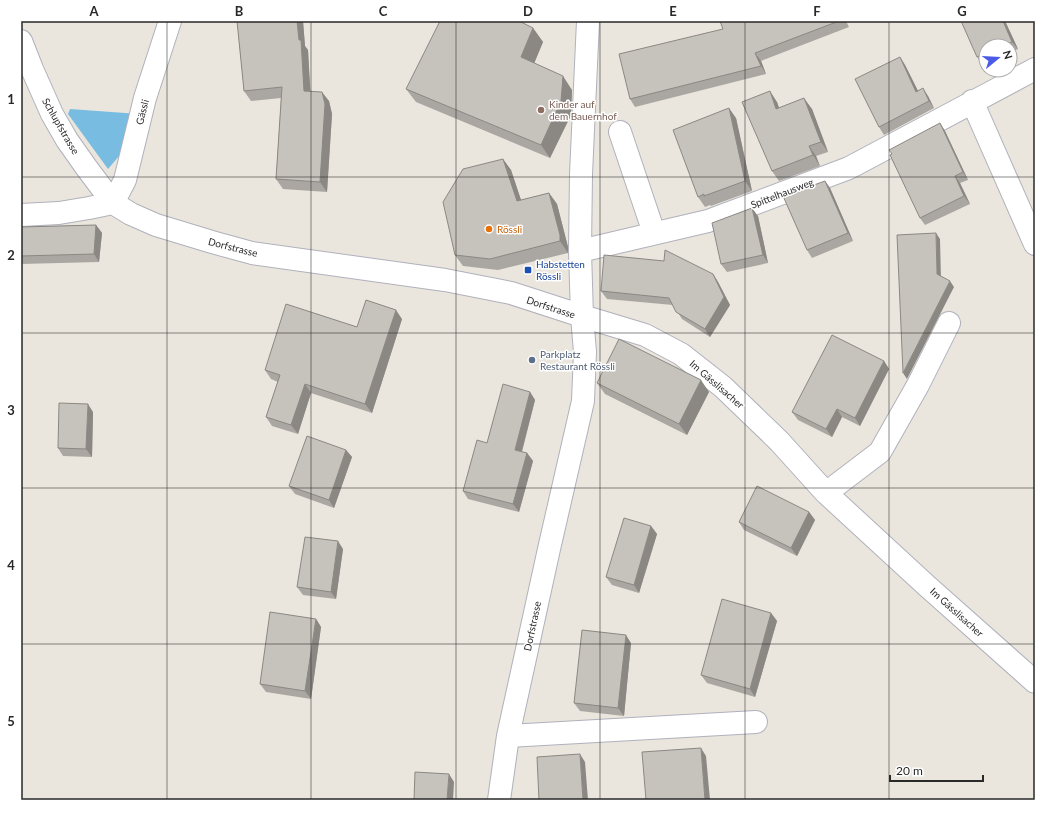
<svg xmlns="http://www.w3.org/2000/svg" width="1056" height="821" viewBox="0 0 1056 821" font-family="Lato,sans-serif">
<style>
.water{fill:#79bce2}
.lines{fill:none;stroke-linecap:round;stroke-linejoin:round}
.minor-casing{stroke:#b0b1bc;stroke-width:24}
.minor{stroke:#fff;stroke-width:22}
.wall{fill:#aaa7a2}
.shaded-wall{fill:#8b8884}
.building{fill:#c6c2bc;stroke:#8b8884}
.grid{fill:none;stroke:#292929;stroke-width:1;stroke-opacity:0.55}
.education-dot{fill:#8d6e63;stroke:#fff;stroke-width:1.5}
.food-dot{fill:#e8710a;stroke:#fff;stroke-width:1.5}
.transit-dot{fill:#1a4fb4;stroke:#fff;stroke-width:1.5}
.service-dot{fill:#5c6f8a;stroke:#fff;stroke-width:1.5}
.labels{text-anchor:middle;dominant-baseline:central;stroke-width:3;stroke-linejoin:round;paint-order:stroke}
.education-label{font-size:10px;fill:#785e54;stroke:#fff;text-anchor:start}
.street-label{font-size:10px;fill:#292929;stroke:#fff}
.food-label{font-size:10px;fill:#c56008;stroke:#fff;text-anchor:start}
.transit-label{font-size:10px;fill:#164399;stroke:#fff;text-anchor:start}
.service-label{font-size:10px;fill:#4e5e75;stroke:#fff;text-anchor:start}
.neatline{fill:none;stroke:#292929;stroke-width:1.5}
.grid-label{font-size:13px;text-anchor:middle;font-weight:bold;fill:#292929}
</style>
<rect width="100%" height="100%" fill="#eae6dd"/>
<path class="water" d="M70,109L139,114L131,142L108,169L68,114Z"/>
<g class="lines">
<defs>
<path id="minor" d="M21,41L32,69L52,114L67,140L86,167L113,203L131,214L156,225L212,242L252,253L445,280L511,293L582,316L645,335L681,354L723,387L779,441L826,493L927,586L1035,682
M972,101L1035,244
M620,132L654,233
M113,203L125,180L145,98L170,21
M21,215L59,213L89,208L113,203
M580,251L708,221L849,168L1035,69
M826,493L880,452L918,385L949,323
M508,736L756,722
M499,800L508,736L549,549L583,401L585,352L582,316L580,251L581,174L588,21"/>
</defs>
<use href="#minor" class="minor-casing"/>
<use href="#minor" class="minor"/>
</g>
<path class="wall" d="M237,21H303L305,46L308,50L310,91L329,101L332,114L327,192L283,189L276,179L281,98L251,101L244,91Z
M720,21H846L849,27L761,61L766,74L635,107L630,99L723,29Z
M1005,21L1018,49L1010,53V46H986V63L983,65L977,57Z
M533,28L543,42L534,63L572,90L571,115L550,158L416,102L406,89Z
M900,57L905,65L918,91L928,96L934,108L884,135L879,127Z
M777,102L779,108L812,109L828,152L816,156L820,166L779,181L772,171Z
M736,118L752,191L711,206L710,205L705,207L698,197Z
M940,123L945,131L968,180L960,183L970,204L925,225L920,218Z
M503,159L511,170L521,200L549,193L557,204L568,247V253L498,270L463,266L455,255Z
M825,181L830,188L853,241L812,258L807,250Z
M758,216L768,263L727,272L721,264Z
M96,225L102,233L99,262L21,264V227Z
M713,274L718,282L730,305L710,337L682,319L673,305L607,299L601,291Z
M402,319L372,413L311,393L298,434L272,426L266,417L278,382L271,379L265,370L357,327Z
M884,361L889,369L860,426L842,417L832,437L798,420L792,412Z
M597,383L709,392L687,435L605,394Z
M530,392L535,400L522,452L527,453L533,461L519,512L468,499L463,491L487,443Z
M93,412L92,457L63,456L58,448Z
M346,450L352,457L334,508L295,494L289,486Z
M809,512L815,520L797,556L744,530L739,522Z
M651,526L657,534L639,593L612,585L606,577Z
M343,549L336,599L303,595L297,587Z
M771,613L777,621L755,697L707,683L701,675Z
M316,619L321,627L311,699L266,692L260,684Z
M631,643L624,716L580,711L574,703Z"/>
<path class="shaded-wall" d="M297,21H303L305,46L308,50L311,101L304,91Z
M1003,21H1005L1018,49L1012,42Z
M533,28L543,42L531,71L521,57Z
M755,53L761,61L766,74L761,66Z
M900,57L905,65L922,99L916,92Z
M563,76L572,90L571,115L550,158L541,145Z
M923,88L928,96L934,108L929,101Z
M770,91L777,102L783,119L776,109Z
M322,92L329,101L332,114L327,192L320,182Z
M804,98L812,109L828,152L821,142Z
M729,108L736,118L752,191L745,181Z
M940,123L945,131L968,180L963,172Z
M809,146L816,156L820,166L813,155Z
M503,159L511,170L525,212L517,201Z
M955,176L960,183L970,204L964,196Z
M825,181L830,188L853,241L848,233Z
M549,193L557,204L568,247V253L560,241Z
M752,208L758,216L768,263L763,255Z
M96,225L102,233L99,262L94,254Z
M936,233L940,239L941,280L937,274Z
M713,274L718,282L730,305L710,337L705,329Z
M950,281L954,287L907,379L903,373Z
M396,310L402,319L372,413L365,404Z
M884,361L889,369L860,426L855,418Z
M701,380L709,392L687,435L679,424Z
M305,384L311,393L298,434L291,425Z
M530,392L535,400L520,458L515,450Z
M88,404L93,412L92,457L86,449Z
M837,409L842,417L832,437L826,429Z
M346,450L352,457L334,508L329,500Z
M527,453L533,461L519,512L513,504Z
M809,512L815,520L797,556L791,548Z
M651,526L657,534L639,593L634,585Z
M338,541L343,549L336,599L331,592Z
M771,613L777,621L755,697L750,689Z
M316,619L321,627L311,699L305,691Z
M626,635L631,643L624,716L618,708Z
M701,748L706,756L710,800H705Z
M580,754L585,762L588,800H583Z
M449,774L454,782L453,800H447Z"/>
<path class="building" d="M237,21H297L299,40H301L304,91L322,92L325,104L320,182L276,179L282,87L244,91Z
M440,21H519L533,28L521,57L563,76L561,101L541,145L406,89Z
M720,21H839L755,53L761,66L630,99L619,54L723,29Z
M961,21H1003L1012,42L1002,46H986V53L977,57Z
M900,57L916,92L923,88L929,101L879,127L855,79Z
M770,91L776,109L804,98L821,142L809,146L813,155L772,171L742,102Z
M729,108L745,181L704,196V194L698,197L673,130Z
M940,123L963,172L955,176L964,196L920,218L890,155L892,154L889,150Z
M503,159L517,201L549,193L560,235V241L490,259L455,255L443,202L463,169Z
M825,181L848,233L807,250L783,196Z
M752,208L763,255L721,264L712,223Z
M96,225L94,254L21,256V227Z
M936,233L937,274L950,281L903,373L897,235Z
M665,250L713,274L724,297L705,329L676,312L669,298L601,291L604,255L664,261Z
M366,300L396,310L365,404L305,384L291,425L266,417L280,375L265,370L286,304L357,327Z
M832,335L884,361L855,418L837,409L826,429L792,412Z
M619,339L701,380L679,424L597,383Z
M503,384L530,392L515,450L527,453L513,504L463,491L477,440L487,443Z
M59,403L88,404L86,449L58,448Z
M307,436L346,450L329,500L289,486Z
M757,486L809,512L791,548L739,522Z
M624,518L651,526L634,585L606,577Z
M305,537L338,541L331,592L297,587Z
M722,599L771,613L750,689L701,675Z
M270,612L316,619L305,691L260,684Z
M582,630L626,635L618,708L574,703Z
M701,748L705,800H646L642,752Z
M580,754L583,800H539L537,757Z
M415,772L449,774L447,800H414Z"/>
<path class="grid" d="M167,21V800M311,21V800M456,21V800M600,21V800M745,21V800M889,21V800M21,177H1035M21,333H1035M21,488H1035M21,644H1035"/>
<circle class="education-dot" cx="541" cy="110" r="4"/>
<circle class="food-dot" cx="489" cy="229" r="4"/>
<rect class="transit-dot" x="524" y="266" width="8" height="8" rx="2"/>
<circle class="service-dot" cx="532" cy="360" r="4"/>
<g class="labels">
<g class="education-label">
<text x="549" y="104">Kinder auf<tspan x="549" dy="12">dem Bauernhof</tspan></text>
</g>
<g class="street-label">
<text transform="translate(142 112) rotate(-76)">Gässli</text>
<text transform="translate(61 126) rotate(60)">Schlupfstrasse</text>
<text transform="translate(782 193) rotate(-21)">Spittelhausweg</text>
<text transform="translate(233 247) rotate(14)">Dorfstrasse</text>
<text transform="translate(551 307) rotate(18)">Dorfstrasse</text>
<text transform="translate(717 384) rotate(41)">Im Gässlisacher</text>
<text transform="translate(957 612) rotate(42)">Im Gässlisacher</text>
<text transform="translate(532 626) rotate(-78)">Dorfstrasse</text>
</g>
<g class="food-label">
<text x="497" y="229">Rössli</text>
</g>
<g class="transit-label">
<text x="536" y="264">Habstetten<tspan x="536" dy="12">Rössli</tspan></text>
</g>
<g class="service-label">
<text x="540" y="354">Parkplatz<tspan x="540" dy="12">Restaurant Rössli</tspan></text>
</g>
</g>
<rect width="1056" height="821" fill="none" stroke="#ffffff" stroke-width="44"/>
<g transform="translate(998 58) rotate(72)"><circle r="19" fill="#ffffff" stroke="#a9a9a9"/>
<path d="M0-3L7 15L0 10L-7 15Z" fill="#4c5ae8"/>
<text y="-6" font-size="11" font-weight="bold" text-anchor="middle" fill="#292929">N</text>
</g>
<path d="M890 775v6h93v-6" fill="none" stroke="#292929" stroke-width="2"/>
<text x="896" y="775" font-size="12" fill="#292929" stroke="#ffffff" stroke-width="3" paint-order="stroke">20 m</text>
<rect x="22" y="22" width="1012" height="777" class="neatline"/>
<g class="grid-label">
<text x="94" y="16">A</text>
<text x="239" y="16">B</text>
<text x="383" y="16">C</text>
<text x="528" y="16">D</text>
<text x="673" y="16">E</text>
<text x="817" y="16">F</text>
<text x="962" y="16">G</text>
<text x="11" y="104">1</text>
<text x="11" y="260">2</text>
<text x="11" y="415">3</text>
<text x="11" y="570">4</text>
<text x="11" y="726">5</text>
</g>
</svg>
